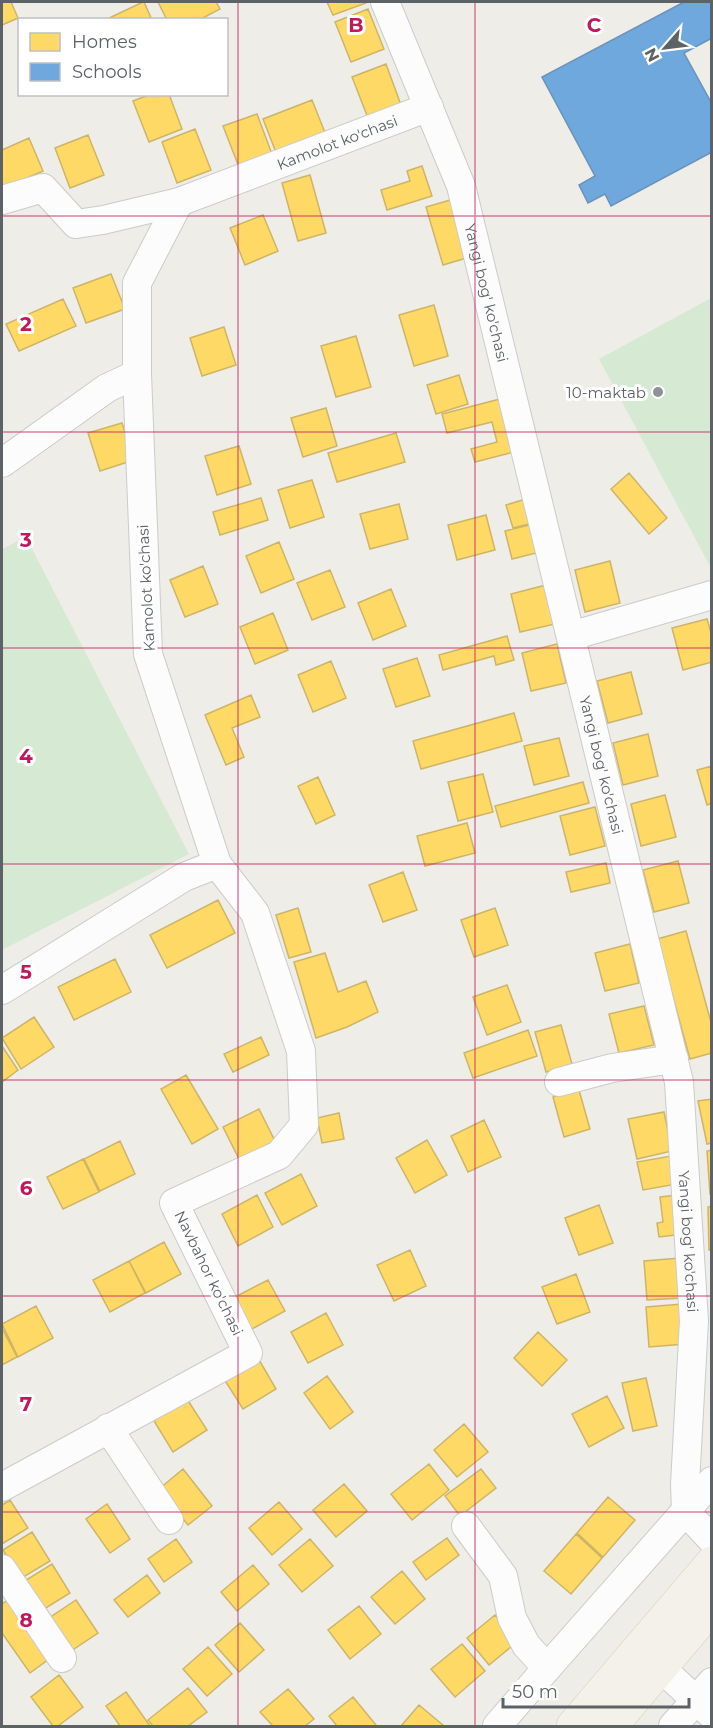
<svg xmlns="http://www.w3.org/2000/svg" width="713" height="1728" viewBox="0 0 713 1728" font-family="Montserrat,sans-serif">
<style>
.grass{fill:#d6ead3}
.homes{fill:#ffd966;stroke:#ceb566;stroke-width:1.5}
.schools{fill:#6fa8dc;stroke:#6a93b9;stroke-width:1.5}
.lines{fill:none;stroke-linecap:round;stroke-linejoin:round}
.minor-casing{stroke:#cbcbca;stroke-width:30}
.major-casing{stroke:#d7cdb5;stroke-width:34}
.minor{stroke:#fcfcfc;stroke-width:28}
.major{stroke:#f3f1e9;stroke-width:33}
.grid{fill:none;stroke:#c2185b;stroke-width:1.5;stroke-opacity:0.55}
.poi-dot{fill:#909394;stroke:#fff;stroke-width:2}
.labels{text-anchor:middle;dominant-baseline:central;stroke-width:6;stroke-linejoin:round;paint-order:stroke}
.street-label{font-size:15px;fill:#5d6267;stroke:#fff}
.poi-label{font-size:15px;fill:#5d6267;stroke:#fff;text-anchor:end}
.grid-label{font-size:20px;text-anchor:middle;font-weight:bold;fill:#c2185b;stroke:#fff;stroke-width:6;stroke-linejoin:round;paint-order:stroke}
</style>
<rect width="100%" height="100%" fill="#eeede8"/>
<path class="grass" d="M711,298V568L599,359Z
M26,537L189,854L2,950V549Z"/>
<path class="homes" d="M2,2H11L18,18L2,25Z
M144,2L152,20H105L143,2Z
M158,2H216L220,9L199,20H167Z
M327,2H366V3L333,15Z
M368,9L384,49L351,62L335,22Z
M386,64L401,105L368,118L352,77Z
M151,94H169L182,129L149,142L133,101Z
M312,100L326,135L277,155L263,119Z
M257,114L272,154L239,167L223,126Z
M195,129L211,170L177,183L162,142Z
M88,135L104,175L70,188L55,148Z
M29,138L43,171L4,188L2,183V150Z
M422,166L432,196L387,210L381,190L410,181L407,171Z
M310,175L326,233L298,241L282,183Z
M454,199L470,257L443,265L426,207Z
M263,215L278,251L245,265L230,228Z
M111,274L125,309L86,323L73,288Z
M63,299L76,326L19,351L6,324Z
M434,305L448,356L414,366L399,315Z
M224,327L236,365L202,376L190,338Z
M356,336L371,387L336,397L321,346Z
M459,375L468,404L436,414L427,385Z
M500,399L514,452L475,462L471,449L497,442L492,422L447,433L442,414Z
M326,408L337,446L303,457L291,418Z
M122,423L134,460L100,471L88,433Z
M396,433L405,462L337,482L328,453Z
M239,446L251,484L217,495L205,456Z
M629,473L667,518L649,534L611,489Z
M312,480L324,517L290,528L278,490Z
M261,498L268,520L220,535L213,512Z
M526,499L533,523L513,528L506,505Z
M399,504L408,539L370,549L360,514Z
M486,515L495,550L457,560L448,525Z
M533,524L540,552L512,559L505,531Z
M279,542L294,579L261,593L246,556Z
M610,561L620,603L585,612L575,570Z
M203,566L218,604L185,617L170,580Z
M330,570L345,607L312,620L297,583Z
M546,585L555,624L520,632L511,594Z
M391,589L406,626L373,640L358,603Z
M273,613L288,650L255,664L240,627Z
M707,619L712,636V662L683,670L672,628Z
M507,636L514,660L496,665L494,656L443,670L439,655Z
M557,644L566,683L531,691L522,653Z
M417,658L430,696L396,707L383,669Z
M331,661L346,698L313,712L298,675Z
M631,672L642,714L608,723L597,681Z
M251,695L260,717L232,728L244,757L226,765L205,715Z
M514,713L522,741L421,769L413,741Z
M648,734L658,776L623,785L613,743Z
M559,738L569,776L534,785L524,746Z
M712,766V803L707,805L697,770Z
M483,774L493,812L458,821L448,782Z
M318,777L335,815L316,824L298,786Z
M583,782L589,803L501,827L495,806Z
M665,795L676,837L641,846L631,804Z
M595,807L605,846L570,855L560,816Z
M467,823L475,853L425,866L417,836Z
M678,861L689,903L654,912L643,870Z
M606,863L610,883L571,892L566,872Z
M403,872L417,910L383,922L369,885Z
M218,900L235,933L167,968L150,935Z
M298,908L311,952L289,958L276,915Z
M495,908L508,945L474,957L461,920Z
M686,931L712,1026V1053L690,1059L657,939Z
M630,944L639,983L605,991L595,953Z
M325,953L338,992L366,981L378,1012L347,1027L316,1038L294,962Z
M115,959L131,992L74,1020L58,987Z
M507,985L521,1022L487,1035L473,997Z
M644,1006L654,1045L619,1053L609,1014Z
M34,1017L54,1047L21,1069L2,1038Z
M561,1025L572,1064L546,1072L535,1032Z
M528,1030L537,1056L473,1078L464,1053Z
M261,1037L269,1055L233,1072L224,1054Z
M2,1046L18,1070L2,1082Z
M186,1075L218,1129L192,1144L161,1089Z
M579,1090L590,1129L564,1137L553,1097Z
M712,1099V1143L707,1144L698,1101Z
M259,1109L275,1141L239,1159L223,1127Z
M664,1112L672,1151L637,1159L628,1119Z
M339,1113L344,1139L322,1143L317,1118Z
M484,1120L501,1157L468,1172L451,1136Z
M427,1140L447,1175L415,1193L396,1158Z
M120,1141L135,1174L100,1191L84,1159Z
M712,1150V1194H710L707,1151Z
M671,1156L677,1184L643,1190L637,1162Z
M83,1159L99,1192L63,1209L47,1177Z
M301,1174L317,1206L282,1225L265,1193Z
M257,1195L273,1227L238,1246L222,1214Z
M678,1195L683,1234L659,1237L657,1223L663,1222L660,1197Z
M599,1205L613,1243L579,1255L565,1218Z
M712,1206V1250H709L708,1207Z
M164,1242L181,1274L146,1293L129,1261Z
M410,1250L426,1286L394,1301L377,1265Z
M680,1258L683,1298L647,1300L644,1261Z
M129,1261L145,1293L110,1312L93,1280Z
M576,1274L590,1312L557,1324L542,1287Z
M268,1280L285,1311L250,1330L233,1298Z
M682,1304L685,1344L649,1347L646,1307Z
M36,1306L53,1338L18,1357L2,1324Z
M326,1313L343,1345L308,1363L291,1332Z
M2,1328L17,1357L2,1365Z
M538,1332L567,1360L542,1386L514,1358Z
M258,1358L276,1389L243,1409L224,1379Z
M327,1376L353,1412L330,1429L304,1393Z
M646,1378L657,1426L633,1431L622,1383Z
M607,1396L624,1428L589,1447L572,1414Z
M187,1399L207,1430L173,1452L154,1421Z
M464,1424L488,1452L457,1477L434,1450Z
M429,1464L449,1490L412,1520L391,1494Z
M183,1469L212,1506L188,1525L159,1489Z
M481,1469L496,1488L460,1516L445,1496Z
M344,1484L367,1511L336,1537L313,1510Z
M608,1497L635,1520L603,1557L577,1533Z
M10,1500L28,1528L2,1544V1505Z
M279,1502L302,1529L272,1555L249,1528Z
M107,1504L130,1539L110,1553L86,1519Z
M32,1532L50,1561L20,1579L3,1550Z
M576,1534L602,1558L571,1594L544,1571Z
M447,1538L459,1555L426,1580L413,1562Z
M176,1539L192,1562L164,1582L148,1559Z
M310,1539L333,1566L302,1592L279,1565Z
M52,1564L70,1593L41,1611L23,1582Z
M253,1565L269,1584L237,1611L221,1592Z
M402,1571L425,1599L395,1624L371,1597Z
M147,1575L160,1593L128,1617L114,1600Z
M8,1600L49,1659L30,1673L2,1633V1604Z
M76,1600L98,1633L68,1653L46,1620Z
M359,1606L381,1634L350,1659L328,1630Z
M495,1615L517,1642L489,1665L467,1638Z
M240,1623L264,1650L239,1672L215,1645Z
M462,1644L485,1671L455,1697L431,1669Z
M208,1647L232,1674L207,1696L183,1669Z
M59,1675L83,1707L58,1726H53L31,1697Z
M188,1688L207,1712L188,1726H153L148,1720Z
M288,1689L314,1719L305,1726H273L260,1712Z
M126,1692L150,1726H120L106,1706Z
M353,1697L376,1725L374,1726H337L329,1716Z
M419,1705L444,1726H401Z"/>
<path class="schools" d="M684,2H712V38L684,53L712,104V152L611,206L605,194L588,203L579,185L595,176L542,77Z"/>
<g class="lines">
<defs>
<g id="minor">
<path id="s1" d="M385,2L461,186L679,1082L694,1321L685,1484L686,1512L712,1540"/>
<path id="s2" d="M2,200L43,188L76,224L103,220L179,202L429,107"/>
<path d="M2,463L107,388L137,374"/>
<path d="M571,636L712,595"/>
<path d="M2,990L184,877L217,864"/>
<path d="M559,1082L612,1068L674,1059"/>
<path d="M108,1428L169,1520"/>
<path d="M2,1487L248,1353L174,1203L279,1155L304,1125L301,1051L255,913L217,864L148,654L137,374V283L179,202"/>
<path d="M466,1526L503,1576L512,1618L526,1645L547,1668"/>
<path d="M2,1569L62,1658"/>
<path d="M661,1668L712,1715"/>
<path d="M497,1726L547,1668L712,1481"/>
<path d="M673,1726L712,1682"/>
</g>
<path id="major" d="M573,1726L712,1563
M611,1726L712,1607"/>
</defs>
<use href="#minor" class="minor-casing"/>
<use href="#major" class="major-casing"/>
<use href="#minor" class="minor"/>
<use href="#major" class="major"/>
</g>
<path class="grid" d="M238,2V1726M475,2V1726M2,216H712M2,432H712M2,648H712M2,864H712M2,1080H712M2,1296H712M2,1512H712"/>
<circle class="poi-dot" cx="658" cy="392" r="6"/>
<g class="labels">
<g class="street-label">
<text stroke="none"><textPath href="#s2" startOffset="366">Kamolot ko'chasi</textPath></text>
<text stroke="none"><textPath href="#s1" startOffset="309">Yangi bog' ko'chasi</textPath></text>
<text transform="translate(146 588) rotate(-93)">Kamolot ko'chasi</text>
<text stroke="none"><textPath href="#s1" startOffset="795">Yangi bog' ko'chasi</textPath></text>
<text stroke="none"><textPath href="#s1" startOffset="1281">Yangi bog' ko'chasi</textPath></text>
<text transform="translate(209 1273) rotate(64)">Navbahor ko'chasi</text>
</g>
<g class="poi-label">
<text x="646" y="392">10-maktab</text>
</g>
</g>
<g class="grid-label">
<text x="356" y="32">B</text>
<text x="594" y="32">C</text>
<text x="26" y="331">2</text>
<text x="26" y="547">3</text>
<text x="26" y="763">4</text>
<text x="26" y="979">5</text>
<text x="26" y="1195">6</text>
<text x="26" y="1411">7</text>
<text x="26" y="1627">8</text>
</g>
<rect width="713" height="1728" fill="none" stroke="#5d6267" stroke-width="6"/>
<rect x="18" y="18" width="210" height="78" fill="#ffffff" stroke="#bec0c2" stroke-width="1.5"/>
<rect x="30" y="33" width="30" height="18" fill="#ffd966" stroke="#bec0c2" stroke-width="1.5"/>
<text x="72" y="48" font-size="18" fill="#5d6267">Homes</text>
<rect x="30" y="63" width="30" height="18" fill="#6fa8dc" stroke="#bec0c2" stroke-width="1.5"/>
<text x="72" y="78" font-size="18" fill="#5d6267">Schools</text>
<g transform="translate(665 48) rotate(242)" stroke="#ffffff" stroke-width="4.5" paint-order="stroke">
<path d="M0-4.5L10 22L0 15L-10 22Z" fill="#5d6267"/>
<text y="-9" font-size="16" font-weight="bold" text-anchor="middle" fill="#5d6267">N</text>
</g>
<path d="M503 1698v9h186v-9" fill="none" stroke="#5d6267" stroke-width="3"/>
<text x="512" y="1698" font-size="18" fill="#5d6267" stroke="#ffffff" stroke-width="4.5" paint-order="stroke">50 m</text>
</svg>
